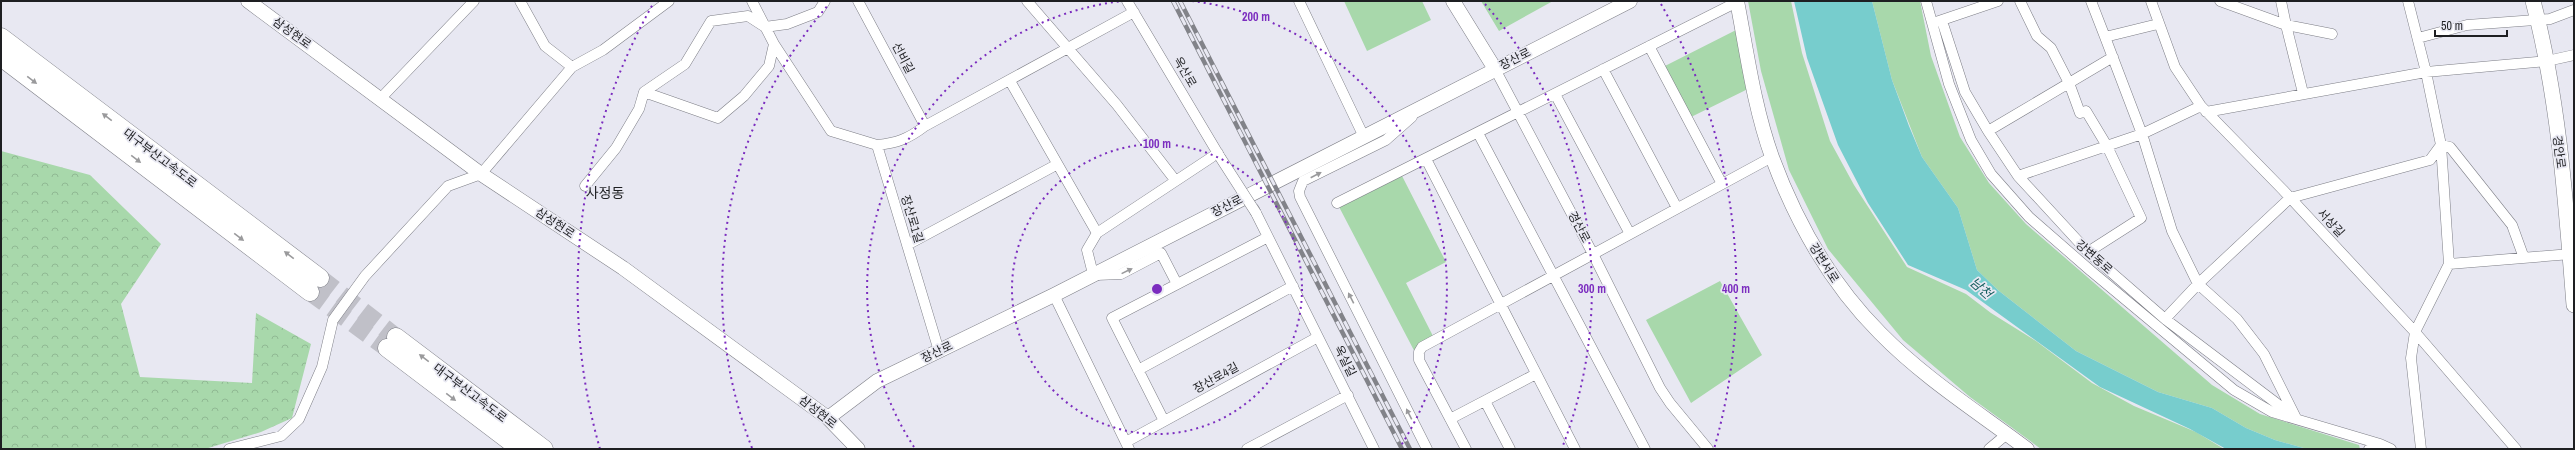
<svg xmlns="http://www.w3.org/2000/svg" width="2575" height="450" viewBox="0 0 2575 450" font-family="'Archivo Narrow','Noto Sans KR',sans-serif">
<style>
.forest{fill:url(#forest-crowns)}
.green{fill:#a8d8ab}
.water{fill:#77cdcd}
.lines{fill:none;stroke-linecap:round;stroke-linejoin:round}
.highway-tunnel{stroke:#c0c0c8;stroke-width:18;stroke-dasharray:18 9;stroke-linecap:butt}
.street-casing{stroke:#7d7e86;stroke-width:11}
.secondary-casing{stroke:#7d7e86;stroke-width:15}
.primary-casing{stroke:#7d7e86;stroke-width:16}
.highway-casing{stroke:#7d7e86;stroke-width:19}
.street{stroke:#fff;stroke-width:10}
.secondary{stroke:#fff;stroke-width:14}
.primary{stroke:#fff;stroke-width:15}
.highway{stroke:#fff;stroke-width:18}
.rail-casing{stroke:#828389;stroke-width:4.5}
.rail{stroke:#e8e8f2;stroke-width:3;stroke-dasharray:9;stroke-linecap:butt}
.street-bridge-casing{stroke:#7d7e86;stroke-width:11;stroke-linecap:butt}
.street-bridge{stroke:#fff;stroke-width:10}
.oneway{fill:#9a9a9c}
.ring{fill:none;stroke:#7b2cbf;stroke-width:2;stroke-dasharray:2 4}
.labels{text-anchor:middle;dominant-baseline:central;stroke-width:3.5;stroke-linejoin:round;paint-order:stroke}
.street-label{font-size:12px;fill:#1e1f22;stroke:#e8e8f2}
.water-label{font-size:13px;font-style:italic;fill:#145e5e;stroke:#e8e8f2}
.quarter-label{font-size:14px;fill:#1e1f22;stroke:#e8e8f2}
.centre{fill:#7b2cbf;stroke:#e8e8f2;stroke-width:2}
.ring-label{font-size:12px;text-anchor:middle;font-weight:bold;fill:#7b2cbf;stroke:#e8e8f2;stroke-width:3.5;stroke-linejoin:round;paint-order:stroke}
</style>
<defs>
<pattern id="forest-crowns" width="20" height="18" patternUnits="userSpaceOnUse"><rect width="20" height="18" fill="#a8d8ab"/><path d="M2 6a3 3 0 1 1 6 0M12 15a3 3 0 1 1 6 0" fill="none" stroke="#90b993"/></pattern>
</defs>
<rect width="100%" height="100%" fill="#e8e8f2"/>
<path class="forest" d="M1,151L90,175L161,244L121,304L140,377L252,383L256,313L311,344L292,418L261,432L205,449H1Z"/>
<path class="green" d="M1344,1H1422L1431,20L1367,51Z
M1481,1H1553L1499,31Z
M1748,1H1791L1802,53L1830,141L1854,185L1907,267L1966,294L1991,313L2036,341L2092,383L2134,406L2196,432L2224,449H2041L1970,397L1903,340L1828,249L1789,170L1761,71Z
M1872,1H1920L1931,56L1960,137L1989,183L2026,224L2212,385L2260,414L2359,445L2360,449H2307L2275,440L2246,428L2212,408L2158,392L2076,351L1999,291L1977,270L1958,208L1922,157L1892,80Z
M1742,27L1754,86L1687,119L1661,68Z
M1400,172L1446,262L1406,283L1435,340L1422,347L1419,360L1337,203Z
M1720,281L1762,355L1691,403L1646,320Z"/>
<path class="water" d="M1794,1H1872L1892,80L1909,126L1922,157L1958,208L1977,270L1999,291L2076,351L2158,392L2212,408L2246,428L2275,440L2307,449H2226L2190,429L2100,387L1966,290L1908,265L1868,203L1838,145L1807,58Z"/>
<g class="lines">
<path class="highway-tunnel" d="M320,278L396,337
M310,292L387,348"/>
<defs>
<path id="street" d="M520,1L545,46L572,67
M752,1L774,44L831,131L877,145
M858,1L925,126
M1027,1L1117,105L1175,180
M1127,1L1220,157
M1299,1L1364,137
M1926,1L1949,84L1971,140L1991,174L2029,217L2091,271L2234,390L2272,412L2380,444
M2091,1L2105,37L2158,24
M2151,1L2175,67L2201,106L2283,190L2415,332L2516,449
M2220,1L2286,25L2281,1
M1942,21L1965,92L1988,131
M1936,22L1998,1
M2105,37L2142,134L2018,176L1988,131L2113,57
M2418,38L2467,25L2550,19L2574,10
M1649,46L1722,184
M1495,69L1593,254L1660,388L1670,403L1708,449
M1603,69L1677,208
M1010,81L1097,233
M644,92L718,118L744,96L769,66L774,44
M2303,93L2286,25L2332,34
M1555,94L1630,234
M381,98L474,1
M2201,106L2142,134L2172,231L2198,284L2290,198L2430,160L2441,145L2426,72L2547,61L2574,55
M2206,112L2426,72L2408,1
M1412,117L1386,140L1303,181L1299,191L1300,197L1427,449
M1478,133L1645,449
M1426,159L1575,449
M2018,176L2088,252L2141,218L2107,146L2086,111L2080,113L2069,83L2051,48L2037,36L2020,1
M585,186L616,148L639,109L644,92L685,64L711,21L748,16L765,27L787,24L818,12L825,1
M1337,203L1737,2
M1254,209L1374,449
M907,245L1056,165
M2088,252L2165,319L2198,284L2237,319L2264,354L2296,418L2165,319
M2449,264L2571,254
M1093,274L1087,250L1097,233L1218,153
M1096,275L1121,274L1161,253L1177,284
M1054,295L1129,449
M939,351L877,145C897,143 908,139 925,126L1134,12
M1138,370L1293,286
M1485,401L1510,449
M1450,419L1536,374
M1164,421L1112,318L1268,237
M1126,442L1318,337
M229,449L281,436L299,419L322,367L333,320L365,276L448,186L481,174L572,67L603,50L669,1
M1247,449L1348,395
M1466,449L1419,360V352L1422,347L1772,157
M1989,449L2007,434
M2369,449L2380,444L2391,449
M2421,449L2411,358L2415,332L2449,264L2441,145L2450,147L2512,225L2524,258"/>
<path id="secondary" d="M248,1L481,174L623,268L828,418L858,449
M1453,1L1495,69
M1737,1C1747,53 1754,107 1772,157C1796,222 1831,284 1880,333C1924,378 1978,412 2027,449
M828,418L877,381L1054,295L1630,1"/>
<path id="primary" d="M2533,1C2559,100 2566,204 2574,305"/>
<path id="highway" d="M1,37L320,278
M1,57L310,292
M396,337L544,449
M387,348L520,449"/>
</defs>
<use href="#street" class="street-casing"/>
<use href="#secondary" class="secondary-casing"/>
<use href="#primary" class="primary-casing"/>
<use href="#highway" class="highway-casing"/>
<use href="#street" class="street"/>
<use href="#secondary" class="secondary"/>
<use href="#primary" class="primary"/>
<use href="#highway" class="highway"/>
<defs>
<path id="rail" d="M1173,1L1402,449
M1180,1L1410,449"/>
</defs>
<use href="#rail" class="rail-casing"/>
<use href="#rail" class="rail"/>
<defs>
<path id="street-bridge" d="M1220,157L1256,213"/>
</defs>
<use href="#street-bridge" class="street-bridge-casing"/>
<use href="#street-bridge" class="street-bridge"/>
</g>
<defs><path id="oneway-solid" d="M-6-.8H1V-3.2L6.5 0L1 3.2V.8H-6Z"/></defs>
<g class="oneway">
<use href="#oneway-solid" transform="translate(32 80) rotate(37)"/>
<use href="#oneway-solid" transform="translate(107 117) rotate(-143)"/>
<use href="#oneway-solid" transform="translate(136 159) rotate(37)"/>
<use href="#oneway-solid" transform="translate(1316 175) rotate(-27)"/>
<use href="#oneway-solid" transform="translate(239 237) rotate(37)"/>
<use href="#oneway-solid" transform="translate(289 255) rotate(-143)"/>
<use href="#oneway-solid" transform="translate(1127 271) rotate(-26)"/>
<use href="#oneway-solid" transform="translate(1351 298) rotate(-117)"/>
<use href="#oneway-solid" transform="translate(424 358) rotate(-143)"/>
<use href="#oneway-solid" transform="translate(451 397) rotate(37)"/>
<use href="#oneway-solid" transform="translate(1409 414) rotate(-117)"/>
</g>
<g class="ring">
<circle cx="1157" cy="289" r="145"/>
<path d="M914 447A290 290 0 0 1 1122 1M1192 1A290 290 0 0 1 1400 447"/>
<path d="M752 448A435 435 0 0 1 829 4M1485 4A435 435 0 0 1 1562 448"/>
<path d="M600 449A579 579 0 0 1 653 4M1661 4A579 579 0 0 1 1714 449"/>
</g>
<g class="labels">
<g class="street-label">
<text transform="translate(292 33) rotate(36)">삼성현로</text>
<text transform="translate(903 58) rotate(62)">선비길</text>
<text transform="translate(1515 59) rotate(-27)">장산로</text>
<text transform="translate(1185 72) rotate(60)">옥산로</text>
<text transform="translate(2559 152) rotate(83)">경안로</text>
<text transform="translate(160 158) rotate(37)">대구부산고속도로</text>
<text transform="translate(1227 206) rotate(-27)">장산로</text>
<text transform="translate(912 219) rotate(73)">장산로1길</text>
<text transform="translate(555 223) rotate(34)">삼성현로</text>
<text transform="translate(2331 223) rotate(47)">서상길</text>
<text transform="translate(1579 227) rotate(62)">경산로</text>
<text transform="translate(2094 257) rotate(41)">강변동로</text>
<text transform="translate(1824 263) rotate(58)">강변서로</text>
<text transform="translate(937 352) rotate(-26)">장산로</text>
<text transform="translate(1345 361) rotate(63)">옥실길</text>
<text transform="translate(1216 378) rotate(-29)">장산로4길</text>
<text transform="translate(470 393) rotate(37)">대구부산고속도로</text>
<text transform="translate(818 412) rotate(39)">삼성현로</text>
</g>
<g class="water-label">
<text transform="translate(1981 288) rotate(41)">남천</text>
</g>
<g class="quarter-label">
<text x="605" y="193">사정동</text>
</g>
</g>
<circle cx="1157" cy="289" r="6" class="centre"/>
<g class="ring-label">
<text x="1256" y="21">200 m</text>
<text x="1157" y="148">100 m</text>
<text x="1592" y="293">300 m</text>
<text x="1736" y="293">400 m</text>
</g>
<rect width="2575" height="450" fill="none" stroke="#1e1f22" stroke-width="4"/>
<path d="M2435 30v6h72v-6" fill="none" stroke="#1e1f22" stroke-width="2"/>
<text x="2441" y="30" font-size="12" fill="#1e1f22" stroke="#e8e8f2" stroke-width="3" paint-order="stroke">50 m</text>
</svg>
